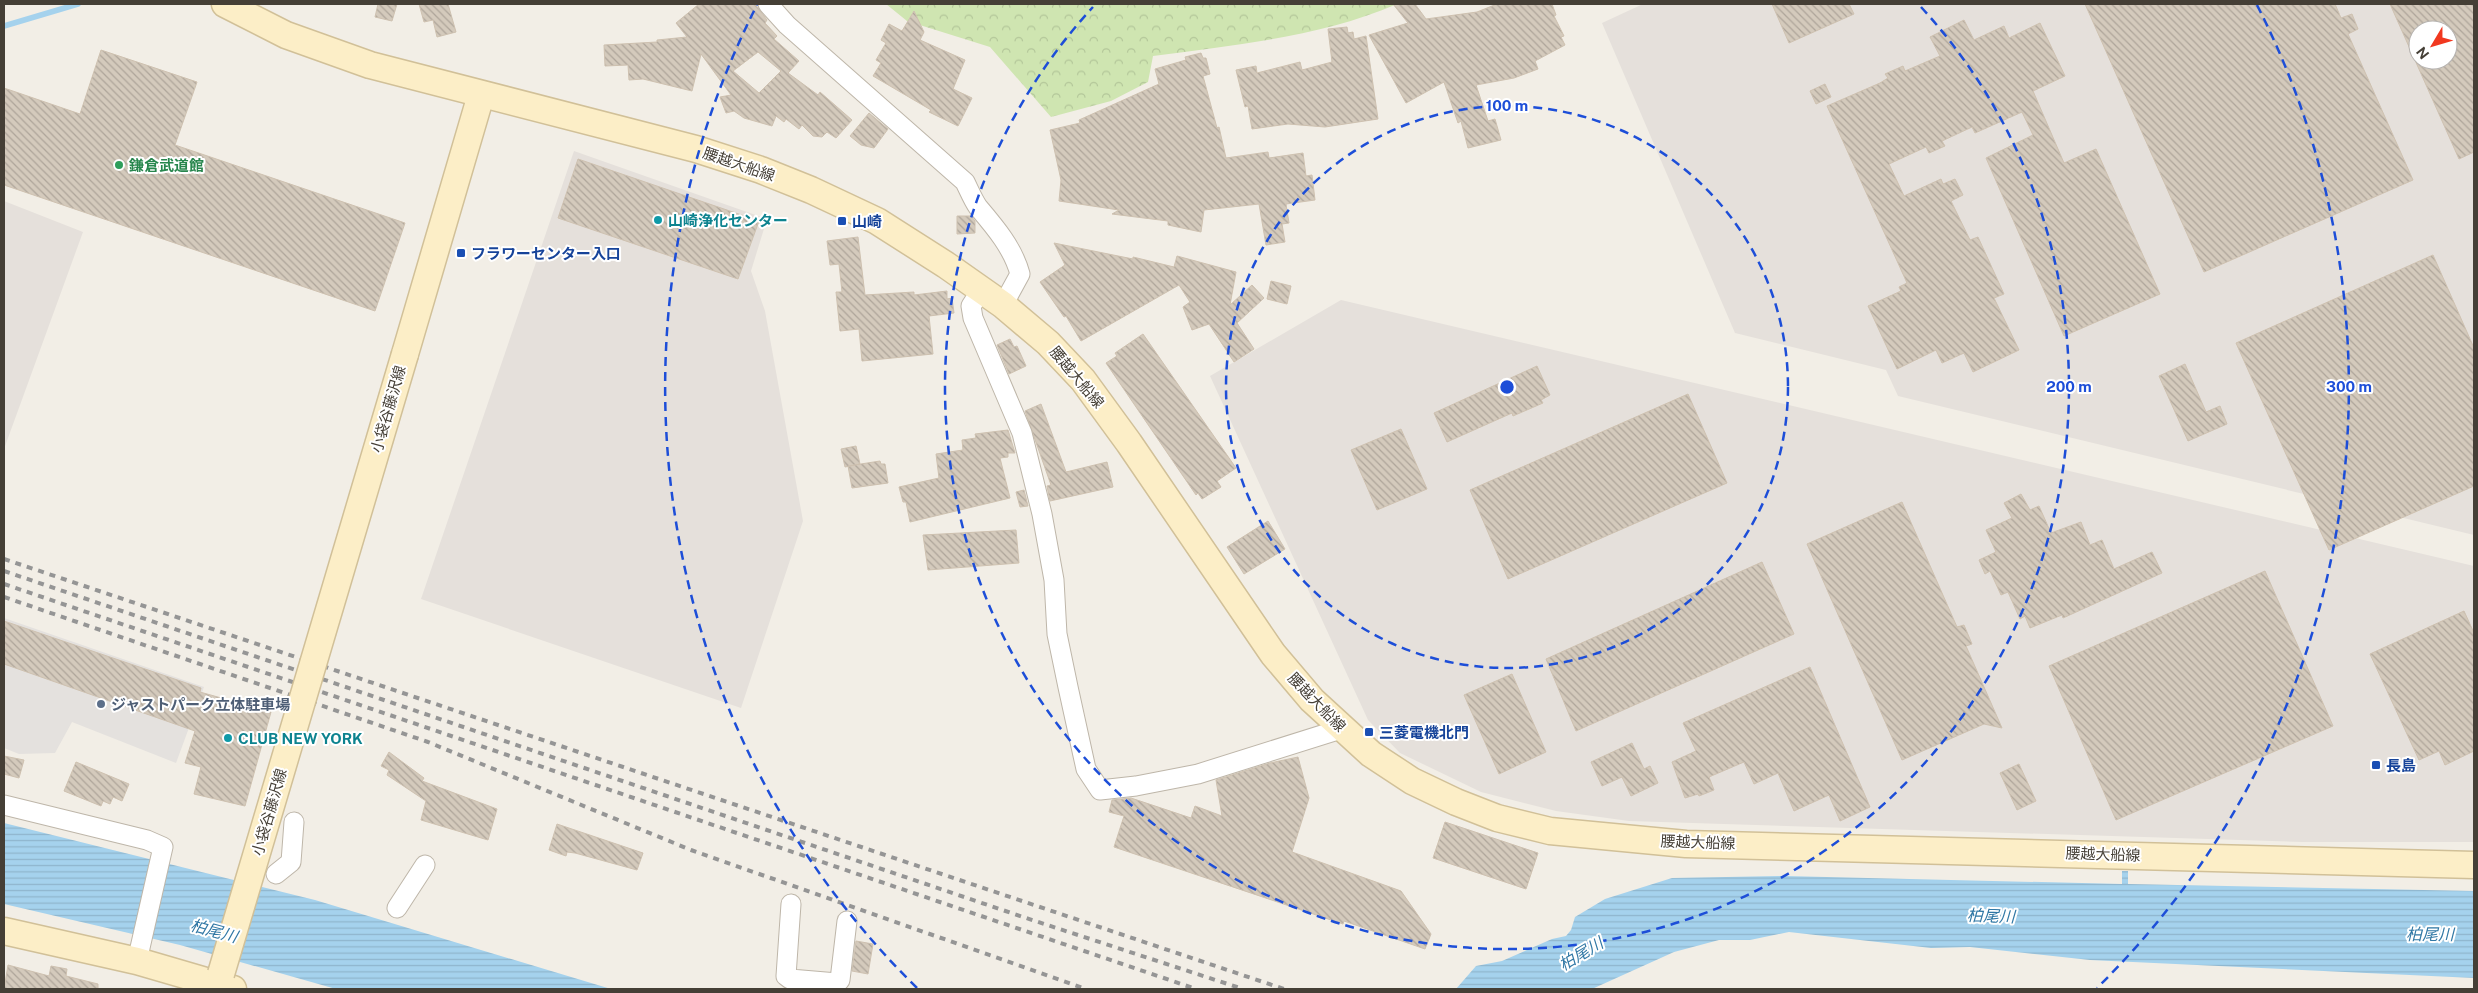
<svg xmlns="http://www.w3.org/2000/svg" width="2478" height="993" viewBox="0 0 2478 993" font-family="'Public Sans','Noto Sans JP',sans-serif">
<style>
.industrial{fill:#e5e0db;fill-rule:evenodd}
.forest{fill:url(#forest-crowns)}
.parking{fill:#e4e1de}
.water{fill:url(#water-rules)}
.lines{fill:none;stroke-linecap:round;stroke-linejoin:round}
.stream{stroke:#a5d2ed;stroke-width:5.5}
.building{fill:url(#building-back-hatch);stroke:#cec1b0;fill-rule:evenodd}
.street-casing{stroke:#beb6a9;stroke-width:21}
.secondary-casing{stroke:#d1c098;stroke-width:29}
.street{stroke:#fff;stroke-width:19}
.secondary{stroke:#fceec7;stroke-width:26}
.rail{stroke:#959595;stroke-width:4;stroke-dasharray:6 6;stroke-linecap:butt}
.secondary-bridge-casing{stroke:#d1c098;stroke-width:29;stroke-linecap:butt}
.secondary-bridge{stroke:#fceec7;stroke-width:26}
.ring{fill:none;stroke:#1d4ed8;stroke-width:2.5;stroke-dasharray:9 6}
.leisure-dot{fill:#2e9e5b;stroke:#fff;stroke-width:2}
.culture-dot{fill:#0f9aa8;stroke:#fff;stroke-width:2}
.transit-dot{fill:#1a4fb4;stroke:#fff;stroke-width:2}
.service-dot{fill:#5c6f8a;stroke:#fff;stroke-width:2}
.labels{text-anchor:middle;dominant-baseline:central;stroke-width:4;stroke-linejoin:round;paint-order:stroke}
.street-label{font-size:15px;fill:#453f36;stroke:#fff}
.leisure-label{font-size:15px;font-weight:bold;fill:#27864d;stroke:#fff;text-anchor:start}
.culture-label{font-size:15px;font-weight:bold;fill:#0d838f;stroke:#fff;text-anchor:start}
.transit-label{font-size:15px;font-weight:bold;fill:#164399;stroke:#fff;text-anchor:start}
.service-label{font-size:15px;font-weight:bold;fill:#4e5e75;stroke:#fff;text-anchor:start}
.water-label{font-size:16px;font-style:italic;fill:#3178a5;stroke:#fff}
.centre{fill:#1d4ed8;stroke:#fff;stroke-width:2.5}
.ring-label{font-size:15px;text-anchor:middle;font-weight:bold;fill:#1d4ed8;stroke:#fff;stroke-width:4;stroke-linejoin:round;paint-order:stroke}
</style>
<defs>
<pattern id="forest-crowns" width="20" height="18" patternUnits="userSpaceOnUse" patternTransform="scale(1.25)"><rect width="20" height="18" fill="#cfe5b1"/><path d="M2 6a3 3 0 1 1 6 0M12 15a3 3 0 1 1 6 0" fill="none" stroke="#b3c699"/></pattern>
<pattern id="water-rules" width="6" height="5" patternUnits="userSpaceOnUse" patternTransform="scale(1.25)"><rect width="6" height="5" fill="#a5d2ed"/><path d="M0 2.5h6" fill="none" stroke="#8fb5cc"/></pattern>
<pattern id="building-back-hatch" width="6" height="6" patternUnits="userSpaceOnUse" patternTransform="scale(1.25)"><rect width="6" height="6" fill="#d4cabc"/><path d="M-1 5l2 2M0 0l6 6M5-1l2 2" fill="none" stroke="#aea59a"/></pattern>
</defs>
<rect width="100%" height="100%" fill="#f2eee6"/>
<path class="industrial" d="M1643,4H2474V535L1898,396L1886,370L1735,333L1602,23ZM2418,30H2448V60H2418Z
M574,151L767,219L751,271L765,311L803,521L741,708L421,599Z
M4,201L83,232L4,449Z
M1341,300L2474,566V842H2302L1629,821L1556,811L1481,792L1400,753L1368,720L1210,376Z"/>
<path class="forest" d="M886,4H1397C1321,37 1235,45 1153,56L1148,82L1111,101L1051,117L990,47L907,21Z"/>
<path class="parking" d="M4,618L204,687L176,763L72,722L55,753L19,754L4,748Z"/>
<path class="water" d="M4,823L315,900L611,989H336L180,945L4,904Z
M2122,871H2128V884L2474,891V978L2090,960L1970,947L1931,948L1789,932L1750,940H1719L1674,952L1592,989H1456L1476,966L1502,961L1552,939L1566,936L1571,930L1575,917L1605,899L1672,878L1785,876L2122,884Z"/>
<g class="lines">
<path class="stream" d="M4,26L78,4"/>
</g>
<path class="building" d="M378,4H397L392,21L375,17Z
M419,4H448L456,32L437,37L433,20L424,22Z
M699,4H755L767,20L765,23L777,36L774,39L799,61L788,73L818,95L820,92L852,120L836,138L827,132L822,137L813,136L802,125L799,129L786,119L784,122L776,116L772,126L744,118L734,111L726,113L720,97L731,95L701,54L692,91L643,79L629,80L628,65L605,66L604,45L657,42V40L687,37L676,23ZM758,52L781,71L759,93L733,71Z
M1393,4H1415L1426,19L1477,12L1497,4H1552L1556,15L1554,16L1564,36L1561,37L1565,45L1535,61L1538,69L1514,78L1476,85L1488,121L1495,119L1501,140L1468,148L1461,121L1458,123L1444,82L1406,103L1369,35L1408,23Z
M1772,4H1849L1854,14L1789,43Z
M2085,4H2335L2341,18L2352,14L2358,29L2348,34L2413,180L2204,272Z
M2390,4H2474V152L2459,159ZM2418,30H2448V60H2418Z
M914,11L924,32L920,40L965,60L953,89L972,98L958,126L929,112L931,110L873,76L881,63L876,60L886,43L881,40L889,24L902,31Z
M1964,20L1974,40L2004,26L2009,38L2040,23L2065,76L2033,91L2064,163L2096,149L2160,294L2064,336L1986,158L2033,135L2022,112L1975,133L1972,127L1942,141L1945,146L1929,153L1926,147L1889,164L1904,196L1941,179L1943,184L1955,179L1963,195L1951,201L1970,240L1978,237L2004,294L1994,298L2019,350L1973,372L1964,353L1942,363L1936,350L1897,369L1868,306L1901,291L1899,287L1907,283L1827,106L1880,83L1888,78L1885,74L1903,66L1905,71L1940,56L1930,37Z
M1347,27L1348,33L1353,32L1354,39L1366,36L1378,119L1325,127L1288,124L1252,129L1248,106L1245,107L1236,70L1256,66L1257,73L1300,62L1302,70L1332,62L1328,29Z
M101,50L197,82L175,145L405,223L375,311L4,185V88L80,114Z
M1201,53L1203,58H1206L1210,74L1203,76L1217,128L1219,127L1226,158L1268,152L1269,158L1303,153L1306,176L1312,175L1315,200L1286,204L1289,223L1282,224L1285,242L1266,245L1259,204L1204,210L1201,232L1168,225V221L1112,214L1119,210L1059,201L1061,180L1050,130L1080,123L1079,120L1159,84L1155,69L1186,60L1185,57Z
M1825,84L1831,97L1816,104L1810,91Z
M869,113L888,129L874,148L861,145L850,136Z
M578,159L759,221L738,279L558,218Z
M957,216H971L975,221V233L957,234Z
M858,237L865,295L914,292V295L947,291V299L952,298L954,313L929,316L933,354L862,361L859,329L840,331L836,292H842L839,264L830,265L827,241Z
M1054,243L1133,259V257L1174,267L1177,256L1236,272L1230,305L1252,285L1264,298L1237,323L1254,349L1234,362L1209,324L1192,330L1183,307L1190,302L1179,285L1081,341L1066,316L1064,317L1040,282L1065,265Z
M2433,255L2474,348V486L2329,550L2236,343Z
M1271,281L1291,286L1287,304L1267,299Z
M1143,334L1236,468L1217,481L1221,487L1202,499L1198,493L1196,495L1106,363L1117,356L1115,353Z
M1010,339L1014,347L1017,346L1026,366L1009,374L997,345Z
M2185,364L2206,412L2220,406L2227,424L2188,441L2159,376Z
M1537,366L1550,395L1541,400L1543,403L1513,416L1512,413L1447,442L1434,413Z
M1688,394L1727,483L1508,579L1470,490Z
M1041,404L1066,472L1107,462L1113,487L1050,501L1047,486L1051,485L1025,411Z
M1401,429L1427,489L1377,510L1351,450Z
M1008,430L1015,453H1008V457L1000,458L1010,498L910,522L906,502H903L899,487L939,478L936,454L963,450L962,440L976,438L975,434Z
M856,446L860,464L845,467L841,449Z
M880,461L881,464H885L888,483L852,488L848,466Z
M1024,490L1028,506L1020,507L1016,492Z
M2021,494L2030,510L2039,506L2051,533L2081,522L2090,545L2102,540L2114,569L2152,552L2162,573L2063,618L2062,615L2030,628L2025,616L2020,619L2008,592L2001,595L1990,571L1985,574L1979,560L1996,552L1986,530L2012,518L2004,503Z
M1902,502L1957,627L1964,625L1972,644L1966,646L2002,728L1984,724L1902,760L1807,544Z
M1268,521L1285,549L1244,574L1227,547Z
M1016,530L1019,563L928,570L923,535Z
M1762,562L1794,634L1576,731L1546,659Z
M2265,571L2333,726L2116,820L2049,666Z
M2464,611L2474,633V751L2445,765L2439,751L2419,760L2370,654Z
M4,621L201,688L200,692L271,712L245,806L194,794L201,767L185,763L195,731L4,664Z
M1810,667L1870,807L1840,821L1829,795L1794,811L1778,773L1754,784L1744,762L1709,777L1714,790L1699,796L1698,794L1685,798L1672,762L1696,751L1683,723Z
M1512,674L1546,752L1499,774L1464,695Z
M1632,743L1644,769L1650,766L1658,783L1631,796L1622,777L1602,786L1591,762Z
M389,752L424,778L422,781L497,809L488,840L421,820L426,801L387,775L389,770L381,766Z
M4,756L24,760L19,778L4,774Z
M1298,757L1309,798L1292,852L1401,891L1431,934L1425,949L1344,921L1343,924L1114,847L1124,816L1109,812L1112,800L1131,798L1191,818L1195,806L1222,816L1216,780L1270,763Z
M76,762L129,784L122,801L113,797L110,804L103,801L101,806L64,791Z
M2019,764L2036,801L2017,810L2000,773Z
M1445,822L1538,853L1526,889L1433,858Z
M557,824L643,853L637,870L575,853L567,852L566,856L549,850Z
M856,941L873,944L868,974L852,971Z
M8,965L49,976L51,966L67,969L66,976L98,984V989H4Z"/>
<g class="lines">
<defs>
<path id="street" d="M768,4L787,25L965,182C969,190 973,200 978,207C995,227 1013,248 1020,274L1003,305
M982,289L971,306L973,318L1022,433L1042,514L1054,580L1057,634L1068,687L1086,769L1100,790L1136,786L1198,774L1341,729
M4,805L147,840L163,847L137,961
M276,874L291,862L294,822
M791,904L786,976L790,979L837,983L840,980L847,921
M397,908L425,865"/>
<path id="secondary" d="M225,4L286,35L370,65L696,149L761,170L811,190L877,221L946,265L1003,305L1048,343L1083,380L1129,443L1273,654L1312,700L1371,754L1412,781L1456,802L1497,818L1550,831L1686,844L2474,865
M405,354L481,95
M4,931L137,961L233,989"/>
</defs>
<use href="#street" class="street-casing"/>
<use href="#secondary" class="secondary-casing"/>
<use href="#street" class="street"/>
<use href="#secondary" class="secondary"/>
<path class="rail" d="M4,559L1284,989
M4,571L1026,918L1243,989
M4,584L1196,989
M4,597L428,742L691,850L1086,989"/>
<defs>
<path id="secondary-bridge" d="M221,974L405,354"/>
</defs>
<use href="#secondary-bridge" class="secondary-bridge-casing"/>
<use href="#secondary-bridge" class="secondary-bridge"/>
</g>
<g class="ring">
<circle cx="1507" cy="387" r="281"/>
<path d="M1921 7A562 562 0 1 1 1093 7"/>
<path d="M917 988A842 842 0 0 1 757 5M2257 5A842 842 0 0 1 2097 988"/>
</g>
<circle class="leisure-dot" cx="119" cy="165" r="5"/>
<g class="culture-dot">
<circle cx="658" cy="220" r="5"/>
<circle cx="228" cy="738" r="5"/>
</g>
<g class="transit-dot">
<rect x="837" y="216" width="10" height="10" rx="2.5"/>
<rect x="456" y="248" width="10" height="10" rx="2.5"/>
<rect x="1364" y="727" width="10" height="10" rx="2.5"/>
<rect x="2371" y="760" width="10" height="10" rx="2.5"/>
</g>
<circle class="service-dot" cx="101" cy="704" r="5"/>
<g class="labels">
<g class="street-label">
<text transform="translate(739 164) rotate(19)">腰越大船線</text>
<text transform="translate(1077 377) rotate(50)">腰越大船線</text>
<text transform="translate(388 409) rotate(-74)">小袋谷藤沢線</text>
<text transform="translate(1317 702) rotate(46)">腰越大船線</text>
<text transform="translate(269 812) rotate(-74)">小袋谷藤沢線</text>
<text transform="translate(1698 842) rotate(2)">腰越大船線</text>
<text transform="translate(2103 854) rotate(2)">腰越大船線</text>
</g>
<g class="leisure-label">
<text x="129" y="165">鎌倉武道館</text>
</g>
<g class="culture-label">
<text x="668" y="220">山崎浄化センター</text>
<text x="238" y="738">CLUB NEW YORK</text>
</g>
<g class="transit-label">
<text x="852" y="221">山崎</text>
<text x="471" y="253">フラワーセンター入口</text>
<text x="1379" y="732">三菱電機北門</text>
<text x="2386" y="765">長島</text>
</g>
<g class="service-label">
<text x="111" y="704">ジャストパーク立体駐車場</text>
</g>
<g class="water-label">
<text transform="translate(1991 916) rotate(2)">柏尾川</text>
<text transform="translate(214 931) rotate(15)">柏尾川</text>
<text x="2430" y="934">柏尾川</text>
<text transform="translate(1581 954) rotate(-31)">柏尾川</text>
</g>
</g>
<circle cx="1507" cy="387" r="8" class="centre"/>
<g class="ring-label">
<text x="1507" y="111">100 m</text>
<text x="2069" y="392">200 m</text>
<text x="2349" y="392">300 m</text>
</g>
<rect width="2478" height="993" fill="none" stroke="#453f36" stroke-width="10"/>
<g transform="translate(2433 45) rotate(232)"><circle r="24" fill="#ffffff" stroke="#b5b2af"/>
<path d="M0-4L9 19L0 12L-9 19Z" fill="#f1381f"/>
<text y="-8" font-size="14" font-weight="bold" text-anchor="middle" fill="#453f36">N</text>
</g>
</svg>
